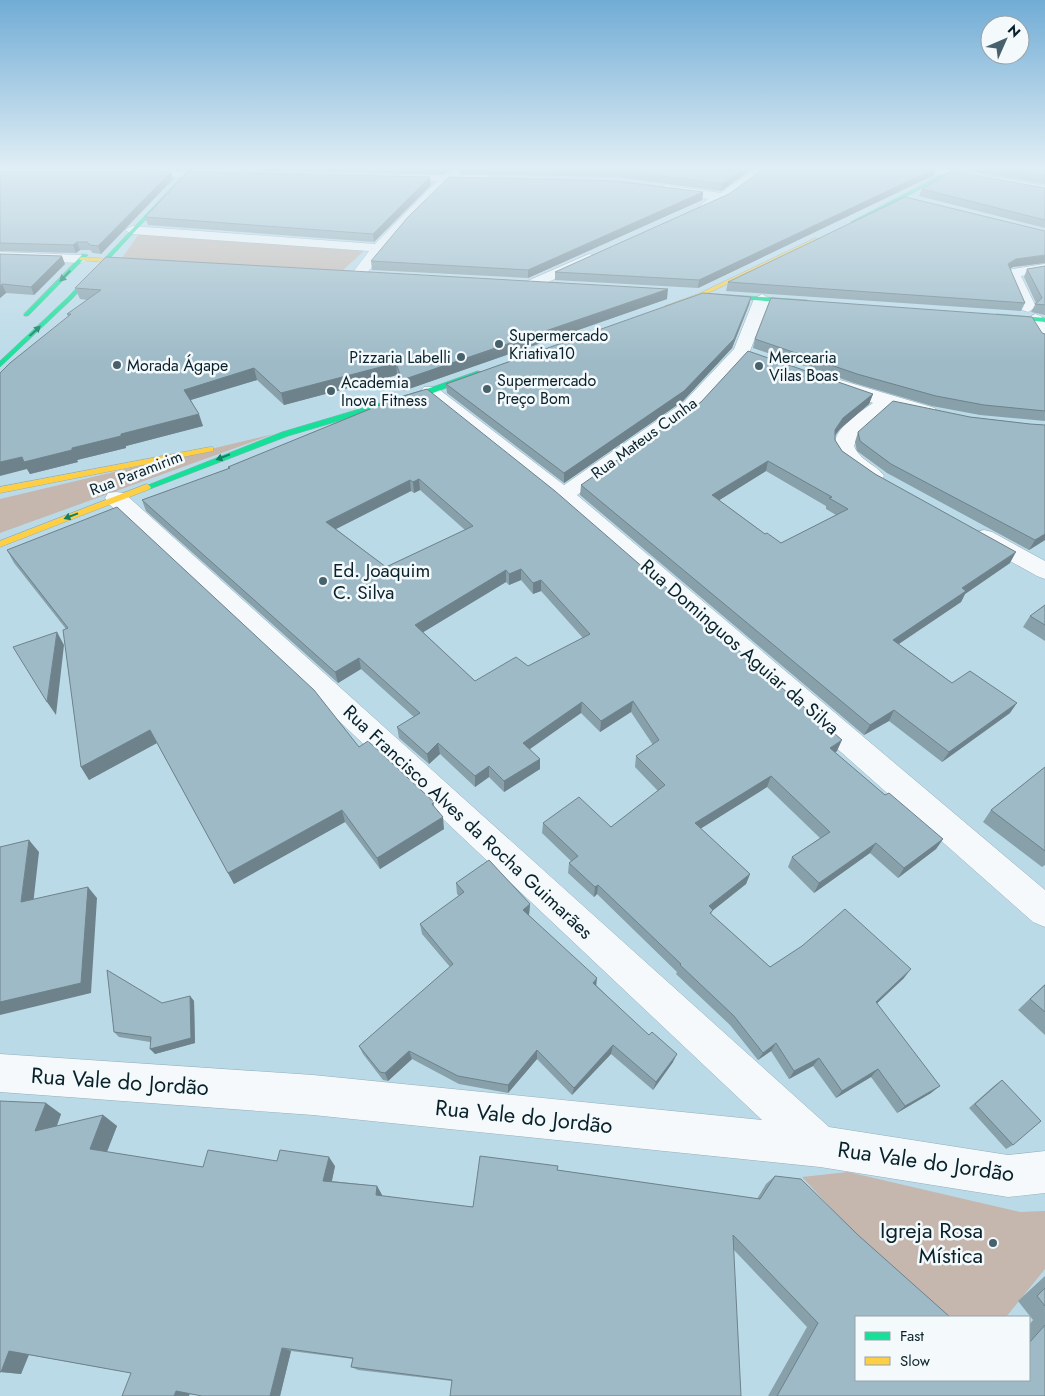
<svg xmlns="http://www.w3.org/2000/svg" width="1045" height="1396" viewBox="0 0 1045 1396" font-family="Jost,sans-serif">
<style>
.green{fill:#c5b6ae}
.lines{fill:none;stroke-linecap:round;stroke-linejoin:round}
.street-casing{stroke:#95aeb9;stroke-width:1}
.fast-casing{stroke:#95aeb9;stroke-width:1}
.slow-casing{stroke:#95aeb9;stroke-width:1}
.street{fill:#f5f9fc;fill-rule:evenodd}
.fast{fill:#16e098;fill-rule:evenodd}
.slow{fill:#ffcf43;fill-rule:evenodd}
.wall{fill:#87a0aa;fill-rule:evenodd}
.shaded-wall{fill:#6e828b}
.building{fill:#9dbac6;stroke:#6e828b;fill-rule:evenodd}
.oneway{fill:#0f8061}
.poi-dot{fill:#47626c;stroke:#f4f9fc;stroke-width:2}
.labels{text-anchor:middle;dominant-baseline:central;stroke-width:5;stroke-linejoin:round;paint-order:stroke}
.far-poi-label{font-size:16px;fill:#08212a;stroke:#f4f9fc;text-anchor:start}
.far-street-label{font-size:16px;fill:#08212a;stroke:#f4f9fc}
.poi-label{font-size:19px;fill:#08212a;stroke:#f4f9fc;text-anchor:start}
.street-label{font-size:19px;fill:#08212a;stroke:#f4f9fc}
.near-street-label{font-size:22px;fill:#08212a;stroke:#f4f9fc}
.near-poi-label{font-size:22px;fill:#08212a;stroke:#f4f9fc;text-anchor:end}
</style>
<rect width="100%" height="100%" fill="#bbdae8"/>
<path class="green" d="M139,234L364,251L342,271L122,258Z
M274,434L0,533V499Z
M848,1172L1020,1212L1045,1211V1269L1006,1317H933L802,1177Z"/>
<g class="lines">
<defs>
<path id="street" d="M0,168H10L0,174Z
M756,168H769L727,200L706,209L700,205L709,199L666,193L660,189L666,185L721,193Z
M918,168H940L1045,186V194L924,171Z
M455,169L461,172L459,175H486L492,179L486,183L451,182L407,224L362,279L357,280L350,276L369,251L132,234L125,230L132,226L375,244L437,181L394,180L390,179V175H445Z
M134,171L218,172L224,175L218,178L130,176L128,174Z
M0,252L81,255L88,259L81,263L0,260Z
M589,254L594,255L596,258L594,261L533,289H523L521,286L523,283Z
M1045,264V272L1021,276L1036,307L1028,312L1022,310L1006,273L1013,269Z
M762,294L770,299L750,351L698,410L577,495L1045,890V927L1033,922L556,500L421,391L424,387H436L564,485L684,402L734,349L754,299Z
M1035,314L1041,316L1045,323V342L1039,341L1027,319Z
M837,379L935,408L937,412L935,416L928,418L889,408L859,433L854,446C860,461 876,464 884,476L881,480C864,485 828,458 836,438C842,423 860,412 873,403L831,388L828,384L831,380Z
M116,492L124,493L829,1127L1008,1155L1045,1151V1193L1008,1197L820,1167L313,1115L0,1092V1054L313,1075L762,1120L108,503L105,498L108,493Z
M984,530L992,532L1045,561V579L1037,576L976,542L973,537L976,532Z"/>
<path id="fast" d="M190,168H194L71,300L0,367V361L67,298Z
M955,168H960L856,223L851,222Z
M83,254L88,255L28,316H24V314Z
M715,294L807,300L810,302L807,304L713,297V295Z
M997,314L1045,318V322L995,317V315Z
M478,371L485,373L433,393L288,436L150,489H144L143,487L282,432L427,389Z"/>
<path id="slow" d="M816,238L818,241L702,296L670,307L665,306L698,294Z
M81,257L140,261L143,263L140,265L79,260Z
M210,447H213V451L0,493V487Z
M147,484L151,487L150,489L0,547V541Z"/>
</defs>
<use href="#street" class="street-casing"/>
<use href="#fast" class="fast-casing"/>
<use href="#slow" class="slow-casing"/>
<use href="#street" class="street"/>
<use href="#fast" class="fast"/>
<use href="#slow" class="slow"/>
</g>
<path class="wall" d="M0,168H184L182,169H0Z
M199,168H455L443,174L199,169Z
M456,168H753L721,191L616,177L461,174V170Z
M963,168H1045V184L963,170Z
M0,172L173,179L101,254L93,253L90,250H80L76,253L0,251Z
M934,175L698,288L555,280V272L729,194Z
M430,177L431,185L374,242L148,225L145,217Z
M1045,188V228L919,196L922,189Z
M703,192L702,200L528,278L372,270L371,261Z
M0,254L65,264L34,295L6,293L0,298Z
M1045,266V315L1031,312L1036,303L1024,277L1027,269Z
M1013,267L1010,269L1025,303L1021,311L726,291L728,282Z
M75,288L667,299L403,391L397,375L284,405L257,380L191,400L203,426L126,446V448L77,460L78,462L30,474L27,469L68,317L67,314L88,300L80,299Z
M751,297L749,305L732,348L683,401L564,483L447,393L446,384Z
M1042,333L1045,334V421L980,415L932,406L854,383L753,348L755,339Z
M873,394L869,404L840,429L835,436V440L842,451L875,474L1010,563L965,594L961,602L899,644L952,683L1010,713L942,762L889,721L864,735L580,495L581,485ZM766,471L826,506V509L836,515L781,543L765,534L719,500Z
M397,398L837,751L835,753L885,795L943,839L936,849L898,878L870,853L814,893L788,867L792,857L820,838L767,787L700,829L750,874L746,884L713,910L711,914L770,967L904,978L877,1003L931,1093L897,1113L871,1077L836,1098L813,1066L789,1079L771,1051L758,1060L730,1025L676,974L677,972L597,894L594,897L568,873L569,863L571,861L542,833L543,823L611,827L658,791L635,767L636,756L653,745L631,712L600,732L581,713L529,749L540,769L504,792L489,777L475,787L440,754L429,764L399,738L397,727L414,717L361,669L338,683L146,511L142,500L228,469V467ZM420,490L465,530L386,567L336,529L411,491L414,493ZM521,580L533,594L541,591L583,638L528,666L475,681L423,632L506,582L509,585Z
M970,417L1030,424L1045,425V540L1029,550L887,473L857,451L855,442L858,432Z
M7,550L359,747L434,802V807L444,829L380,869L345,822L234,884L157,743L89,780L81,767L66,629L14,563Z
M1045,605V641L1023,627L1030,616Z
M1045,767V865L1042,867L983,822L991,810Z
M456,883L530,904L529,915L596,985L673,1062L653,1090L611,1054L572,1095L537,1059L508,1093L459,1084L412,1059L388,1081L383,1080L363,1054L359,1046L450,967L422,934L420,924L459,896L457,894Z
M1045,984V1035L1018,1010Z
M190,996L194,1001L195,1043L155,1054L150,1042L119,1037L114,1032Z
M1002,1080L1013,1145L1006,1149L969,1108L995,1085Z
M0,1101L61,1114L57,1126L103,1115L117,1126L107,1152L203,1167L277,1161L335,1166L332,1181L377,1186L382,1195V1196L473,1207L557,1170L757,1199L766,1184L775,1176L856,1380H1029V1325L1033,1320L1018,1301L1045,1276V1396H768L807,1327L734,1250L452,1381L358,1370L351,1367L353,1359L291,1351L280,1396H202L189,1394V1396L131,1373L29,1355L21,1374L0,1372Z"/>
<path class="shaded-wall" d="M442,168H455L443,174Z
M745,168H753L721,191L722,184Z
M936,168L934,175L698,288L699,280Z
M171,172L173,179L101,254L98,246Z
M430,177L431,185L374,242L373,234Z
M703,192L702,200L528,278V270Z
M77,242L80,250L76,253L73,245Z
M1045,255V263L1013,267L1004,272L1008,264L1016,259Z
M62,256L65,264L34,295L31,287Z
M2,284L6,293L0,298V286Z
M668,289L667,299L403,391L402,380Z
M751,297L749,305L732,348L683,401L564,483V473Z
M396,363L397,375L284,405L281,393Z
M254,368L257,380L187,401L184,390Z
M873,394L869,404L840,429L831,440L835,430L843,418Z
M199,414L203,426L126,446V448L77,460L78,462L30,474L27,469L0,476V462L22,457L72,448L121,434Z
M768,461L766,471L710,506L712,495Z
M419,479L420,490L414,493L413,482Z
M410,480L411,491L328,533L326,522Z
M1045,534V540L1029,550L1035,540Z
M1016,552L1010,563L965,594L961,602L888,651L893,640L962,588Z
M521,569V580L509,585V574Z
M506,570V582L417,636L415,625Z
M541,580V591L533,594V583Z
M57,632L64,645L56,715L47,702Z
M359,658L361,669L338,683L335,672Z
M633,701L631,712L600,732L601,721Z
M582,702L581,713L523,754V743Z
M1017,703L1010,713L942,762L949,752Z
M894,710L889,721L864,735L870,725Z
M150,730L157,743L89,780L81,767Z
M842,740L837,751L825,759L830,748Z
M438,743L440,754L429,764L427,754Z
M540,759V769L504,792V781Z
M489,766V777L475,787V776Z
M771,776L767,787L692,834L695,823Z
M342,810L345,822L234,884L228,873Z
M443,817L444,829L380,869L377,858Z
M943,839L936,849L898,878L904,868Z
M29,840L39,852L32,914L21,902Z
M876,843L870,853L814,893L819,883Z
M750,874L746,884L706,916L709,906Z
M598,885L597,894L594,897L595,887Z
M88,887L97,898L91,993L0,1015V1002Z
M530,904L529,915L523,920V910Z
M911,969L904,978L869,1011L876,1002Z
M597,978L596,988L593,983Z
M190,996L194,1001L195,1043L155,1054L150,1049Z
M776,1043L771,1051L758,1060L763,1053Z
M613,1045L611,1054L572,1095L574,1088Z
M537,1050V1059L508,1093V1085Z
M409,1051L412,1059L388,1081L385,1073Z
M677,1054L673,1062L653,1090L656,1082Z
M819,1058L813,1066L789,1079L794,1071Z
M878,1069L871,1077L836,1098L842,1091Z
M940,1086L931,1093L897,1113L905,1106Z
M46,1103L61,1114L51,1141L35,1131Z
M103,1115L117,1126L104,1159L90,1149Z
M329,1157L335,1166L330,1189L323,1181Z
M377,1186L382,1195L381,1204L376,1195Z
M282,1348L291,1351L280,1396H270Z
M9,1351L29,1354L21,1374L1,1372Z
M176,1391L190,1393L189,1396H174Z"/>
<path class="building" d="M481,168H745L722,184L617,170Z
M765,168H936L699,280L555,272L729,194Z
M992,168H1045V176Z
M953,171L1045,188V220L922,189Z
M0,172H171L98,246L90,245L87,242H77L73,245L0,243Z
M188,172L430,177L373,234L145,217Z
M449,177L616,181L703,192L528,270L371,261L408,217Z
M905,197L1045,231V255L1016,259L1008,264L1025,303L728,282Z
M0,254L62,256L31,287L2,284L0,286Z
M106,257L668,289L402,380L396,363L281,393L254,368L184,390L199,414L121,434V436L72,448V450L24,462L22,457L0,462V373L10,363L71,314H67L101,290L75,288Z
M1045,266V305L1035,304L1042,298L1027,269Z
M703,293L751,297L734,339L684,391L564,473L446,384Z
M771,298L1032,317L1042,333L1045,334V411L984,405L936,396L857,374L755,339Z
M748,351L873,394L843,418L835,430V440L842,451L875,474L1016,552L962,588L966,591L893,640L952,683L970,671L1017,703L949,752L894,710L870,725L581,485L701,402ZM768,461L832,497L829,498L848,509L781,543L767,533L765,534L712,495Z
M427,389L555,491L842,740L830,748L885,795L889,793L943,839L904,868L876,843L819,883L792,857L830,832L771,776L695,823L750,874L709,906L713,910L710,913L770,967L802,946L845,909L911,969L876,1002L940,1086L905,1106L878,1069L842,1091L819,1058L794,1071L776,1043L763,1053L734,1016L680,965L681,964L598,885L595,887L569,863L578,856L543,823L579,797L611,827L665,785L636,756L659,740L633,701L601,721L582,702L523,743L540,759L504,781L489,766L475,776L438,743L427,754L397,727L420,713L359,658L335,672L142,500L230,468L228,467L397,398ZM419,479L473,526L386,567L326,522L410,480L413,482ZM521,569L533,583L541,580L590,634L528,666L516,657L475,681L415,625L506,570L509,574Z
M893,401L970,417L1030,424L1045,425V534L1035,540L891,464L860,441L858,432Z
M117,507L314,690L359,747L368,741L434,802L432,804L443,817L377,858L342,810L228,873L150,730L81,767L63,630L68,628L7,550Z
M1045,605V625L1030,616Z
M57,632L47,702L13,647Z
M1045,767V851L991,810Z
M29,840L21,902L88,887L81,983L0,1002V847Z
M489,860L530,904L523,910L597,978L593,983L649,1035L652,1032L677,1054L656,1082L613,1045L574,1088L537,1050L508,1085L458,1076L409,1051L385,1073L380,1072L359,1046L453,964L420,924L464,892L456,883Z
M107,970L162,1003L190,996L191,1038L150,1049L151,1037L114,1032Z
M1045,985V1012L1030,999Z
M1002,1080L1041,1121L1013,1145L975,1104Z
M0,1101L46,1103L35,1131L103,1115L90,1149L203,1167L208,1150L277,1161L280,1150L329,1157L323,1181L377,1186L376,1195L473,1207L480,1156L558,1166L557,1170L760,1199L775,1176L801,1179L858,1235L950,1317H856V1380H993L995,1381L996,1380H1029V1343L1045,1325V1396H777L818,1323L733,1235L741,1396H450L452,1380L351,1367L353,1358L282,1348L270,1396H202L176,1391L174,1396H122L131,1373L9,1351L1,1372H0Z
M1045,1288V1306L1037,1296Z"/>
<defs><path id="oneway-solid" d="M-6-.8H1V-3.2L6.5 0L1 3.2V.8H-6Z" transform="scale(1.25)"/></defs>
<g class="oneway">
<use href="#oneway-solid" transform="translate(65 276) rotate(134)"/>
<use href="#oneway-solid" transform="translate(35 331) rotate(-43)"/>
<use href="#oneway-solid" transform="translate(223 457) rotate(159)"/>
<use href="#oneway-solid" transform="translate(71 516) rotate(159)"/>
</g>
<linearGradient id="sky" x2="0" y2="1"><stop stop-color="#71acd5"/><stop offset="0.46" stop-color="#e0eef5"/><stop offset="1" stop-color="#e0eef5" stop-opacity="0"/></linearGradient>
<rect width="1045" height="363" fill="url(#sky)"/>
<g class="poi-dot">
<circle cx="499" cy="344" r="5"/>
<circle cx="461" cy="357" r="5"/>
<circle cx="117" cy="365" r="5"/>
<circle cx="759" cy="366" r="5"/>
<circle cx="487" cy="389" r="5"/>
<circle cx="331" cy="391" r="5"/>
<circle cx="323" cy="581" r="5"/>
<circle cx="993" cy="1243" r="5"/>
</g>
<g class="labels">
<g class="far-poi-label">
<text x="509" y="335">Supermercado<tspan x="509" dy="18">Kriativa10</tspan></text>
<text x="451" y="357" text-anchor="end">Pizzaria Labelli</text>
<text x="769" y="357">Mercearia<tspan x="769" dy="18">Vilas Boas</tspan></text>
<text x="127" y="365">Morada Ágape</text>
<text x="497" y="380">Supermercado<tspan x="497" dy="18">Preço Bom</tspan></text>
<text x="341" y="382">Academia<tspan x="341" dy="18">Inova Fitness</tspan></text>
</g>
<g class="far-street-label">
<text transform="translate(644 438) rotate(-36)">Rua Mateus Cunha</text>
<text transform="translate(136 473) rotate(-21)">Rua Paramirim</text>
</g>
<g class="poi-label">
<text x="333" y="570">Ed. Joaquim<tspan x="333" dy="22">C. Silva</tspan></text>
</g>
<g class="street-label">
<text transform="translate(740 647) rotate(41)">Rua Dominguos Aguiar da Silva</text>
<text transform="translate(468 822) rotate(43)">Rua Francisco Alves da Rocha Guimarães</text>
</g>
<g class="near-street-label">
<text transform="translate(120 1081) rotate(4)">Rua Vale do Jordão</text>
<text transform="translate(524 1116) rotate(6)">Rua Vale do Jordão</text>
<text transform="translate(926 1161) rotate(8)">Rua Vale do Jordão</text>
</g>
<g class="near-poi-label">
<text x="983" y="1230">Igreja Rosa<tspan x="983" dy="25">Mística</tspan></text>
</g>
</g>
<rect x="855" y="1316" width="175" height="65" fill="#f4f9fc" stroke="#96a3a8"/>
<rect x="865" y="1332" width="25" height="8" fill="#16e098" stroke="#96a3a8"/>
<text x="900" y="1341" font-size="15" fill="#08212a">Fast</text>
<rect x="865" y="1357" width="25" height="8" fill="#ffcf43" stroke="#96a3a8"/>
<text x="900" y="1366" font-size="15" fill="#08212a">Slow</text>
<g transform="translate(1005 40) rotate(45)"><circle r="24" fill="#f4f9fc" stroke="#96a3a8"/>
<path d="M0-4L9 19L0 12L-9 19Z" fill="#47626c"/>
<text y="-8" font-size="14" font-weight="bold" text-anchor="middle" fill="#08212a">N</text>
</g>
</svg>
